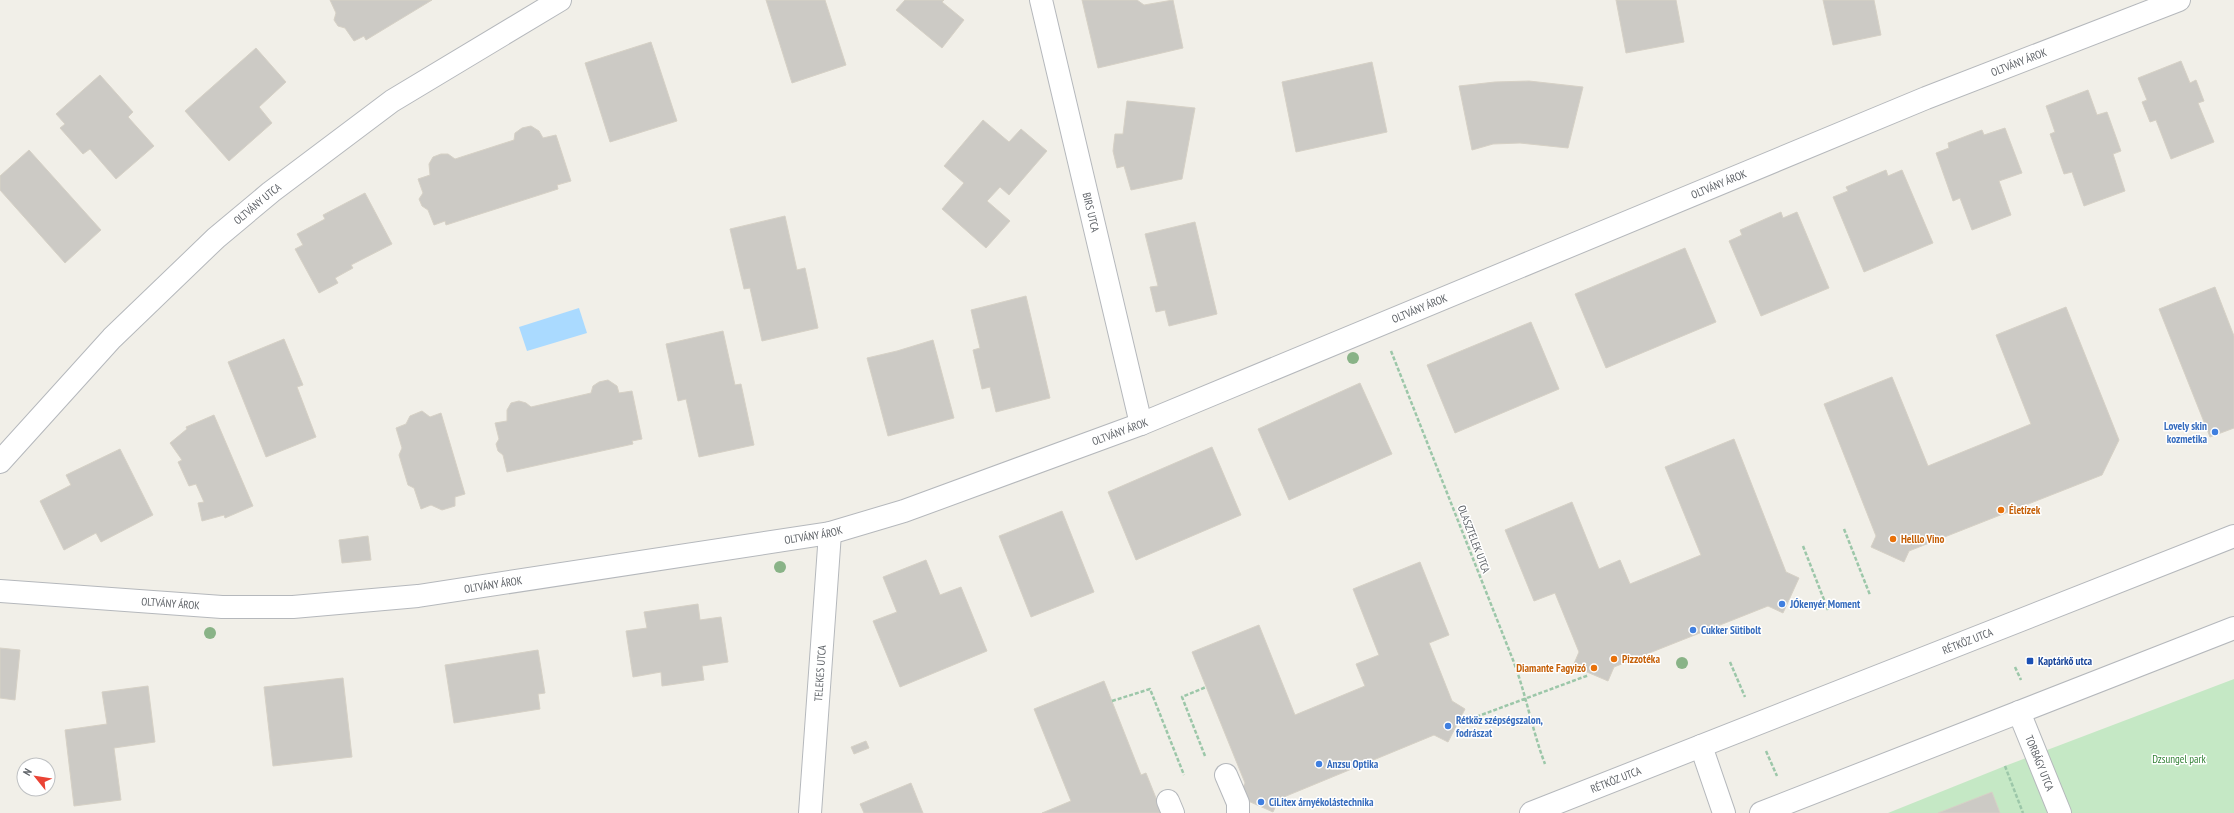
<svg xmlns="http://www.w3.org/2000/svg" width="2234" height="813" viewBox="0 0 2234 813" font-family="'PT Sans Narrow',sans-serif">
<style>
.green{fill:#c5e8c5}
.water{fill:#aadaff}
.building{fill:#cccac5;stroke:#d6d1c6}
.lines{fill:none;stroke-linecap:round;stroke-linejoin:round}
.minor-casing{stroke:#b5b8bc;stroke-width:24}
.path{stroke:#9cc7a9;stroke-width:2.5;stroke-dasharray:4 2;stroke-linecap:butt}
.minor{stroke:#fff;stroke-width:22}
.tree{fill:#89b387}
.shop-dot{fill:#3f7fe0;stroke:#fff;stroke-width:1.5}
.food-dot{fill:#e8710a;stroke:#fff;stroke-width:1.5}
.transit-dot{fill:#1a4fb4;stroke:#fff;stroke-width:1.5}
.labels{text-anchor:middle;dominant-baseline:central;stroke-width:3;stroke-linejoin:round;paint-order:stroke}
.street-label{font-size:11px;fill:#5f6368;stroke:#fff}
.shop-label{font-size:11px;font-weight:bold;fill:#366cbe;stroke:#fff;text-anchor:start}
.food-label{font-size:11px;font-weight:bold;fill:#c56008;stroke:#fff;text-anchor:start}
.transit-label{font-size:11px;font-weight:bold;fill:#164399;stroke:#fff;text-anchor:start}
.park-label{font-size:11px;fill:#348238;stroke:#fff}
</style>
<rect width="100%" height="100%" fill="#f1efe8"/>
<path class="green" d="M2234,679V813H1888L2005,766Z"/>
<path class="water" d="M579,308L587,333L527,351L519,327Z"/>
<path class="building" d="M330,0H432L366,40L364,36L354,41L345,28L338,26L334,20L336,13Z
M766,0H825L846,65L792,83Z
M905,0H944L942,2L964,20L942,48L896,10Z
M1082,0H1137L1144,5L1173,0L1183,48L1098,68Z
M1616,0H1676L1684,42L1626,53Z
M1823,0H1874L1881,35L1833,45Z
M651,42L677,121L610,142L585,63Z
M256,48L286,82L259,107L272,123L229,161L185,111Z
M2181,61L2190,83L2196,80L2204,101L2198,103L2214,142L2171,159L2156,120L2150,122L2142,102L2147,100L2138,78Z
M1372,62L1387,132L1296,152L1282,82Z
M100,75L133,112L128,117L154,146L116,179L90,149L83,154L60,128L65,124L56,114Z
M1529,81L1583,87L1568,148L1520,143L1493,144L1472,150L1459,86L1495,82Z
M2088,90L2097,115L2107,112L2121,151L2113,154L2125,191L2084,206L2072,172L2064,174L2050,134L2055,132L2046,106Z
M1127,101L1195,108L1182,179L1131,190L1124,166L1117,168L1113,151L1115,134H1123Z
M983,120L1009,142L1021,129L1047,151L1009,195L1000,187L987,201L1010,221L986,248L942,209L964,183L944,166Z
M531,126L539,131L543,138L556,135L571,181L557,185L558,189L446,225L445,221L434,225L428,210L422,206L419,199L423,193L418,179L430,175L429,164L433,157L441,154H448L455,159L514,140L515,133L522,128Z
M2005,128L2022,173L1999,181L2011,215L1972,230L1960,198L1953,201L1936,153L1949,148L1948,143L1982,130L1984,135Z
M29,150L101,230L65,263L0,190V176Z
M1886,170L1888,176L1902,170L1933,243L1864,272L1833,197L1848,191L1846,187Z
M365,193L392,244L351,265L353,268L335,278L338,283L319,293L295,249L303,245L297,234L325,219L323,215Z
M1781,212L1783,218L1797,212L1829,288L1761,316L1729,241L1742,235L1740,230Z
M785,216L797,270L805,268L818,328L762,341L750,288L744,289L730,229Z
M1195,222L1217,314L1169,326L1165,310L1156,312L1150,287L1158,286L1145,234Z
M1685,248L1716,322L1606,368L1575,294Z
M2215,287L2234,336V428L2210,437L2159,309Z
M1026,296L1050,398L996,412L990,387L982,389L973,350L980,348L971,310Z
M2066,307L2119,440L2102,475L1909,551L1904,562L1871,547L1876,536L1824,404L1892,377L1928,466L2031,424L1996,335Z
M1531,322L1559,389L1455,433L1427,365Z
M723,331L735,385L741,384L754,445L699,457L686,399L678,401L666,344Z
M284,339L303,385L297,387L316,437L266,457L228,362Z
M933,340L954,418L888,436L867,358L897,351Z
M608,380L617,386L619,393L632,391L642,439L632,441L633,444L507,472L503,455L498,451L496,444L499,439L495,423L507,421V410L511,403L519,401L526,403L531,407L591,393L593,386L599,382Z
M1360,383L1392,454L1289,500L1258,429Z
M422,411L430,417L441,413L465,494L455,497V506L442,510L431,505L421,509L414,488L408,485L399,455L402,448L396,428L406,424L410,416Z
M214,415L253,506L225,518L224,515L202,521L198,503L204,502L196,484L189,486L178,462L182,460L170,443L187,429L186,427Z
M1734,439L1786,572L1799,578L1783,613L1768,606L1614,667L1608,681L1573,666L1579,652L1555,593L1534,601L1505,530L1572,502L1599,569L1620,560L1630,584L1701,555L1665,467Z
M1212,447L1241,515L1136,560L1108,492Z
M120,449L153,515L101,542L96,533L64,550L40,501L71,485L66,475Z
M1062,511L1094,592L1031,617L999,536Z
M368,536L371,560L342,563L339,540Z
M926,560L940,595L961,587L987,651L900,687L873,621L897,612L883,577Z
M1420,562L1449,635L1429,643L1452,701L1465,709L1448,742L1434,735L1279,799L1273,812L1239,797L1245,783L1192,652L1259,625L1295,715L1365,686L1356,664L1379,655L1353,589Z
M698,604L700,620L721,617L728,662L702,666L704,680L662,686L661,672L633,677L626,631L647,628L644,612Z
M0,648L20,650L15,700L0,698Z
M538,650L545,693L538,694L540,709L454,723L445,665Z
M343,678L352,757L273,766L264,687Z
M1104,681L1141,775L1146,773L1162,813H1042L1071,801L1034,709Z
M148,686L155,742L114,748L121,800L74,806L65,730L107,724L102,692Z
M866,741L869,748L854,754L851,747Z
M911,783L923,813H864L860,804Z
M1992,792L2000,813H1938Z"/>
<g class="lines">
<defs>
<g id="minor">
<path id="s1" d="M1041,0L1141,424"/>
<path id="s2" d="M0,462L112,338L216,238L271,192L392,101L560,0"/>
<path id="s3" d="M0,591L222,607H293L418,596L830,533L904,511L1141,424L1926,98L2179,0"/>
<path id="s4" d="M2019,712L2060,813"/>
<path d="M1701,746L1724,813"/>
<path d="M1226,775L1238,803V813"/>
<path d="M1168,801L1173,813"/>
<path id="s5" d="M810,813L830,533"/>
<path id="s6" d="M1531,813L2234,536"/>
<path d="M1761,813L2234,628"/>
</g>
</defs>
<use href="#minor" class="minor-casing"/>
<path class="path" d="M1391,351L1513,660C1526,694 1532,730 1545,764
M1844,529L1870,595
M1803,546L1828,610
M1730,662L1745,697
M2015,667L2021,680
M1112,701L1150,689L1184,775
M1459,721L1473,718L1589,675
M1766,751L1777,776
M1205,756L1182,697L1206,687
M2005,766L2023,813"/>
<use href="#minor" class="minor"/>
</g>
<g class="tree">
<circle cx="1353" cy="358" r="6"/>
<circle cx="780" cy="567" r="6"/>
<circle cx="210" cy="633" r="6"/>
<circle cx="1682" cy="663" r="6"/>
</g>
<g class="shop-dot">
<circle cx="2215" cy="432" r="4"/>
<circle cx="1782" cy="604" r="4"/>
<circle cx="1693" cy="630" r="4"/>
<circle cx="1448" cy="726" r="4"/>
<circle cx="1319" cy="764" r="4"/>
<circle cx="1261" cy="802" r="4"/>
</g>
<g class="food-dot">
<circle cx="2001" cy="510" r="4"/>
<circle cx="1893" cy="539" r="4"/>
<circle cx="1614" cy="659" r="4"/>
<circle cx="1594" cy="668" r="4"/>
</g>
<rect class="transit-dot" x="2026" y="657" width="8" height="8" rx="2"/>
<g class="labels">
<g class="street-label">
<text stroke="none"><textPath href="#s3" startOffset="2115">OLTVÁNY ÁROK</textPath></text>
<text stroke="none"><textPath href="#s3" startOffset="1791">OLTVÁNY ÁROK</textPath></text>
<text stroke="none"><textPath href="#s2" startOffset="365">OLTVÁNY UTCA</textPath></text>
<text stroke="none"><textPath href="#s1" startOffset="218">BIRS UTCA</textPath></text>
<text stroke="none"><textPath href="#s3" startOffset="1467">OLTVÁNY ÁROK</textPath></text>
<text stroke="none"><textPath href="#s3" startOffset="1143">OLTVÁNY ÁROK</textPath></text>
<text stroke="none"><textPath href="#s3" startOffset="819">OLTVÁNY ÁROK</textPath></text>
<text transform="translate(1474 539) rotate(69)">OLASZTELEK UTCA</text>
<text stroke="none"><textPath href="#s3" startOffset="495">OLTVÁNY ÁROK</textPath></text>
<text stroke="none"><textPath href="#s3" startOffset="171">OLTVÁNY ÁROK</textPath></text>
<text stroke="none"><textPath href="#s6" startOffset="469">RÉTKÖZ UTCA</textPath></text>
<text stroke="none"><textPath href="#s5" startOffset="140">TELEKES UTCA</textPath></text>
<text stroke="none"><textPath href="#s4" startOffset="55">TORBÁGY UTCA</textPath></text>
<text stroke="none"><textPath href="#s6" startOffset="91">RÉTKÖZ UTCA</textPath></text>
</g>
<g class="shop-label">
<text x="2207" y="426" text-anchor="end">Lovely skin<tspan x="2207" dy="13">kozmetika</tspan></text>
<text x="1790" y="604">JÓkenyér Moment</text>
<text x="1701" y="630">Cukker Sütibolt</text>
<text x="1456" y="720">Rétköz szépségszalon,<tspan x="1456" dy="13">fodrászat</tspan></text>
<text x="1327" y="764">Anzsu Optika</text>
<text x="1269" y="802">CiLitex árnyékolástechnika</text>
</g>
<g class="food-label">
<text x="2009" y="510">Életízek</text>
<text x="1901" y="539">Helllo Vino</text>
<text x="1622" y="659">Pizzotéka</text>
<text x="1586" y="668" text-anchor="end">Diamante Fagyizó</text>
</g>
<g class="transit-label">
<text x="2038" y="661">Kaptárkő utca</text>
</g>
<g class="park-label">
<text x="2179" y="759">Dzsungel park</text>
</g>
</g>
<g transform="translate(36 777) rotate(300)"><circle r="19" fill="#ffffff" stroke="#bfc1c3"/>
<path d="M0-3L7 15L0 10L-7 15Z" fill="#ea4335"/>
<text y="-6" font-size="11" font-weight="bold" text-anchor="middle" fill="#5f6368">N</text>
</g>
</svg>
